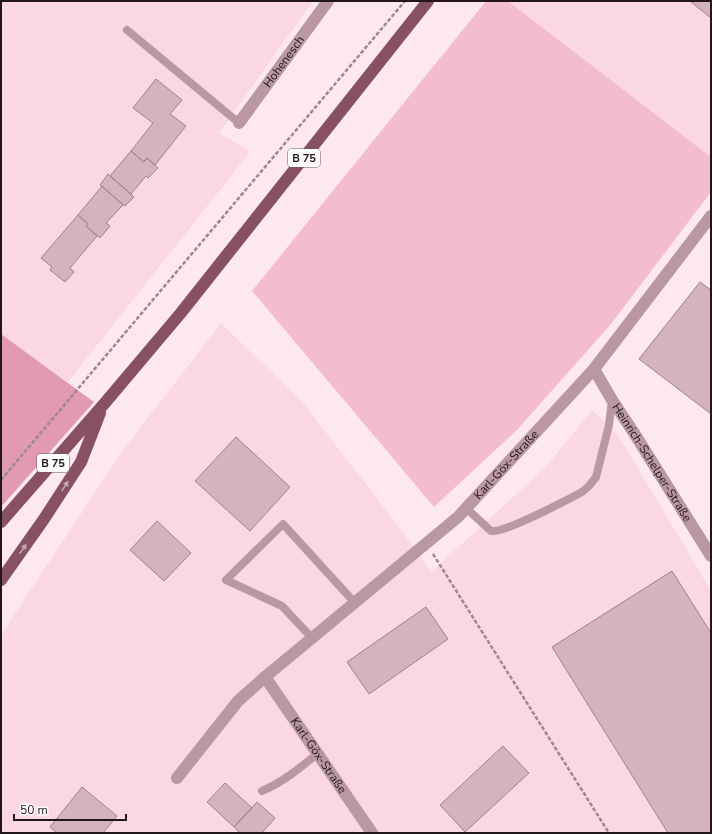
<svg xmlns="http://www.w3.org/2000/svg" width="712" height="834" viewBox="0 0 712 834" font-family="'Nunito Sans',sans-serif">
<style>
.built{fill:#fad7e1}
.green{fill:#f4bdcd}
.forest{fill:#e19aaf}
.building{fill:#d5b3bc;stroke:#a08089}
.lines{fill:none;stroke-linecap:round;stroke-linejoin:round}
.path{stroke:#9a898d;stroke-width:2.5;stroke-dasharray:4 2;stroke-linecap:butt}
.lane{stroke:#b998a1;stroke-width:8}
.street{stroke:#b998a1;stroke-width:12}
.primary{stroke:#885162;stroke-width:12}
.oneway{fill:#c2a6ae}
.labels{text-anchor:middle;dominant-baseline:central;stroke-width:3;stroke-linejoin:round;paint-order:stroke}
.shield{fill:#fbfbfb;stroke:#635b5e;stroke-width:1}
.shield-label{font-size:11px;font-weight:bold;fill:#22161a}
.street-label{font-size:12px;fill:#22161a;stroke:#fbfbfb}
</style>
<rect width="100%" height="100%" fill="#fde8ed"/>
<path class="built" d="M1,1H313L219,133L250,152L68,382L1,334Z
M508,1H711V157Z
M221,323L304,404L402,531L431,572L545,468L592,410L618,435L711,591V833H1V635L121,453Z"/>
<path class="green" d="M486,1H508L711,157V192L611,324L517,430L434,507L252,291Z"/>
<path class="forest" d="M1,334L94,402L1,507Z"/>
<path class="building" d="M690,1H711V18Z
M156,79L182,100L170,114L186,126L155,165L147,158L144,162L131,151L153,123L133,108Z
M131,151L144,162L147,158L158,168L148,178L146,176L131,194L110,176Z
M108,174L134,197L125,206L100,185Z
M102,186L123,205L106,223L110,226L100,238L86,226L88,224L78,215Z
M78,215L88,224L86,226L97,236L70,268L74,272L65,282L50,270L52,267L41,258Z
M700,282L711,290V414L639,359Z
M236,437L290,487L250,531L195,481Z
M157,521L191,553L164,581L130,550Z
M672,571L711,633V833H668L552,647Z
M426,607L448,639L369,694L347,662Z
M503,746L529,773L465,832L440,805Z
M225,783L252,808L234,827L207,802Z
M82,787L117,816L103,833H57L50,827Z
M257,802L275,818L262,833H240L234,827Z"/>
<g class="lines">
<path class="path" d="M1,480L405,1
M433,554L609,833"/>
<path class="lane" d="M127,30L239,123
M466,508L491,531C504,533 567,500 582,492L589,486L596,477L609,425L612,400
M312,638L282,606L226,580L283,524L355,603
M262,791C283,782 300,768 317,754"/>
<g class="street">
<path id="s1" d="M239,123L328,1"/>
<path id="s2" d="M594,369L612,400L634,433L711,556"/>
<path id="s3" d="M265,677L372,833"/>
<path id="s4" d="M177,778L238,701L265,677L458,517L594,369L711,216"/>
</g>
<path class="primary" d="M1,522L104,404L180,314L428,1
M1,580L44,519L81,462L100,413"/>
</g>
<defs><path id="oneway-solid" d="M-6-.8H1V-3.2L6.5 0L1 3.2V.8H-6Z"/></defs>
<g class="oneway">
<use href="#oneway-solid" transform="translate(65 486) rotate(-57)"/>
<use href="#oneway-solid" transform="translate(23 549) rotate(-55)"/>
</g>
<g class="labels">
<g class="shield">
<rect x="288" y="149" width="32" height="18" rx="3"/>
<rect x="37" y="454" width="32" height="18" rx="3"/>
</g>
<g class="shield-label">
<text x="304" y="158">B 75</text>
<text x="53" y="463">B 75</text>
</g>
<g class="street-label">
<text stroke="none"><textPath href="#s1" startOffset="76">Hohenesch</textPath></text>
<text stroke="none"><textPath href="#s2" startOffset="110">Heinrich-Schelper-Straße</textPath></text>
<text stroke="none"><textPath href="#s4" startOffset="456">Karl-Göx-Straße</textPath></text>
<text stroke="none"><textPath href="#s3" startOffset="95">Karl-Göx-Straße</textPath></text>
</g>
</g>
<rect width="712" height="834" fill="none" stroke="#22161a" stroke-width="4"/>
<path d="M14 814v6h112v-6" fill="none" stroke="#22161a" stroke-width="2"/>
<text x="20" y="814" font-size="12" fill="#22161a" stroke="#fbfbfb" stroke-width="3" paint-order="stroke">50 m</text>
</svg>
